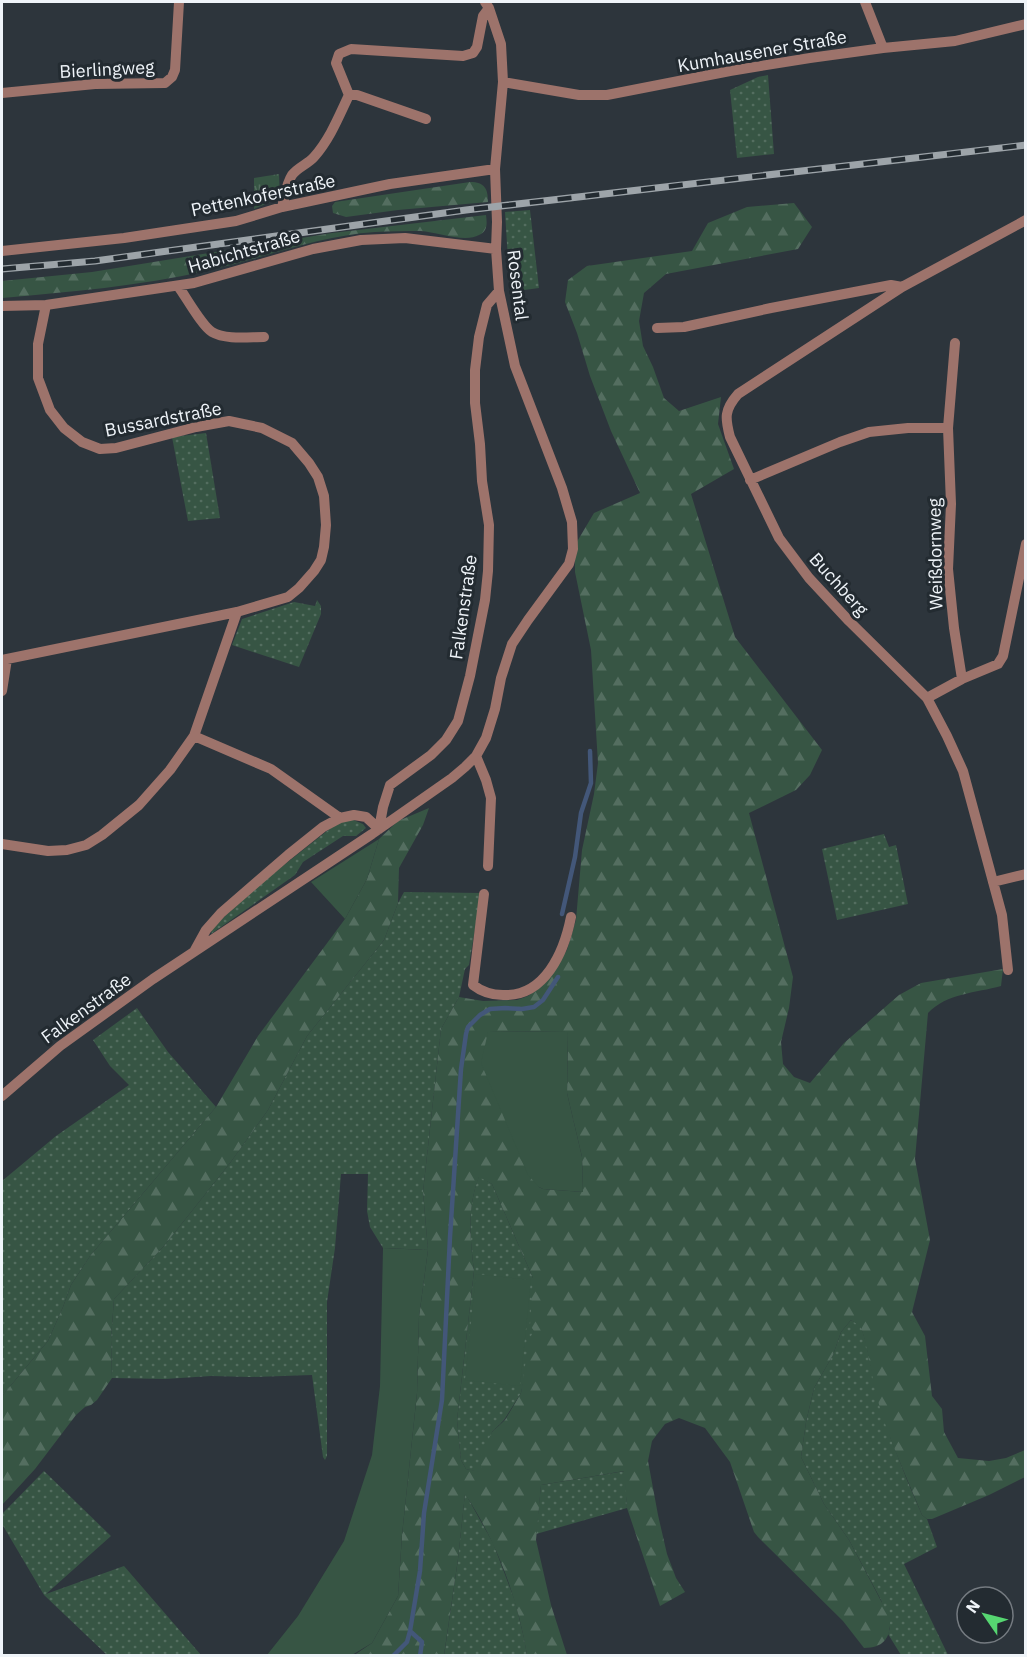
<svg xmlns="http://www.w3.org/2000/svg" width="1027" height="1657" viewBox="0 0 1027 1657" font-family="'IBM Plex Sans',sans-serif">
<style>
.grass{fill:url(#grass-dots)}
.forest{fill:url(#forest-firs);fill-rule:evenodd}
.park{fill:url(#park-tufts)}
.garden{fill:#375544}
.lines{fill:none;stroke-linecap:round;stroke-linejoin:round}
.stream{stroke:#435779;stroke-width:4.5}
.street{stroke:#9d736b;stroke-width:10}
.rail-casing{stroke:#9da4a9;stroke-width:7}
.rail{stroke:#232b31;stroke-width:4.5;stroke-dasharray:14;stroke-linecap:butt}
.labels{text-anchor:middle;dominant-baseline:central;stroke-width:6;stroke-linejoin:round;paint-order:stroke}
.street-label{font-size:18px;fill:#eff4f9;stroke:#232b31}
</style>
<defs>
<pattern id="grass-dots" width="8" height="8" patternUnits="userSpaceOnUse" patternTransform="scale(1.5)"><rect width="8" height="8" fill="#375544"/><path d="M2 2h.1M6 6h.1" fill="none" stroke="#546e60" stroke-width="1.8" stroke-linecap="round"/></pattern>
<pattern id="forest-firs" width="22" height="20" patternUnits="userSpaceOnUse" patternTransform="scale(1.5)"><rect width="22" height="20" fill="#375544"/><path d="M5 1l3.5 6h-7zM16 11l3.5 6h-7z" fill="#546e60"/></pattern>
<pattern id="park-tufts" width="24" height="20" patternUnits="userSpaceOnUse" patternTransform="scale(1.5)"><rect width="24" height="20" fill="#375544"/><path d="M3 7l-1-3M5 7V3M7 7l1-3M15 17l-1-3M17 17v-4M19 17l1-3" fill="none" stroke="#546e60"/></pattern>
</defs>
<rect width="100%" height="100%" fill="#2d353c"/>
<path class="grass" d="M768,75L774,154L737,158L730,90L758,77Z
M530,210L539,288L510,292L505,212Z
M206,433L220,518L188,521L172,437Z
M317,600L321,606V614L299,667L232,645L242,619L294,602L315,606Z
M351,819L363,824L366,828L356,836H343L303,862L295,875L211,934L212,929L246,895L327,831L341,821Z
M884,834L889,847L896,845L908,904L837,920L822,849Z
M404,892L481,893L469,965L465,969L459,997L441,1029L423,1192L428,1250L383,1248L370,1227L367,1211L368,1174H341L335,1248L327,1302V1456L325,1460L323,1457L312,1375L251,1377L211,1376L165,1379L112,1378L111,1339L114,1299L164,1246L230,1163L268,1110L307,1036L384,940L398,903Z
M137,1008L168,1052L216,1107L90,1256L71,1285L63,1307L48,1341L2,1396V1181L56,1136L129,1085L110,1066L93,1040Z
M479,1176L492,1184L533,1278L534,1331L521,1393L504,1420L492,1432L483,1473L466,1469L461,1460L457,1420L474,1271C470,1239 467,1207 479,1176Z
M851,1320L861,1326L866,1343L877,1395L891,1439L907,1480L922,1515L927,1519L937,1547L904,1564L948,1655H901L888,1634L890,1628L881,1600L849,1540L824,1504L801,1457L806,1422L814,1388L833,1355L841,1332Z
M44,1471L111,1536L46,1594L124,1566L201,1655H107L44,1595L2,1524V1514Z
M625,1471L627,1508L536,1534L541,1485Z
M465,1493L493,1543L515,1601L524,1638L527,1655L444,1656L458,1559Z"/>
<path class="forest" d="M470,182C485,182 488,189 488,202L398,210L346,217L333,213L332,206L335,202Z
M794,203L812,227L798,249L666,274L644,293L639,321L643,346L653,367L664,398L679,411L721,397L718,424L734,469L691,494L735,637L822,750L810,775L796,790L749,813L793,977L789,1008L781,1042L783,1064L794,1077L810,1083L844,1043L899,995L921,983L1003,969L1001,986C976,993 947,993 928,1013L915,1159L930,1240L912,1312L925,1336L932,1396L942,1409L944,1432L958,1458L989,1461L1006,1458L1025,1450V1477L989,1495L932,1519H927L922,1515C906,1475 887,1436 876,1394C871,1371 868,1349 861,1327L851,1320L841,1332L833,1355L814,1388L806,1422L801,1457L824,1504L849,1540L890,1618C891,1638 884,1648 864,1648L843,1621L758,1537L754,1532L730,1462L705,1428L679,1418L665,1424L652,1441L648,1461L658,1515L667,1554L676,1578L685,1592L660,1606L627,1508L624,1471L541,1485L536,1540L551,1605L567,1655H527C518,1599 497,1542 465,1494L458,1559L444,1655L353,1656L372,1643L398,1596L402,1535L417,1393L419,1317L428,1250L423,1192L441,1029L459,997L483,1001L517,1000L528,996L544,984L567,950L576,920L582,850L594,794L598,763L591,650L575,572V545L594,513L640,493L611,431L590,376L577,333L565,302L568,280L587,266L692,251L708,223L747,207ZM568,1031L567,1093L582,1157L583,1192L543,1189L539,1187L488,1032ZM479,1177L492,1184L533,1278L530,1325L534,1331L529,1339L521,1393L505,1420L492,1432L480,1457L482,1472L466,1469L461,1460L457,1420L474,1271C470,1239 467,1207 479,1177Z
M486,215C487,223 488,231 479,235C465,243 437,232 421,231C406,231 390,231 375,232C316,236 262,259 206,271C139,286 70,292 2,298V281L92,272L332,233Z
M429,808L423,825L399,868L398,903L384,940L307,1036L268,1110L230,1163L164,1246L114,1299L111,1339L112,1378L97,1400L91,1405L85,1407L76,1415L35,1469L2,1505V1396L48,1341L63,1307L71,1285L90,1256L216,1107L258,1036L345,919L367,879L379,839L398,821Z"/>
<path class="park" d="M279,174L280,198L254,209V178Z"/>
<path class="garden" d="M379,839L367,879L345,919L311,882Z
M568,1031L567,1093L582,1157L583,1192L543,1189L539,1187L528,1175L481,1063L488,1032Z
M383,1248L428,1250L419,1317L417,1393L402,1535L398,1596L372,1643L352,1655H267L298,1616L344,1541L372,1455L380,1386Z
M476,1274L531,1280L520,1386L465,1380Z"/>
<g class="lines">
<path class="stream" d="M562,914L575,857L581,813L591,783L590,751
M410,1631L422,1642L420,1656
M393,1656L407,1642L410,1631L420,1571L424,1513L442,1400L450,1237L461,1069L466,1034L468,1027L480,1015L490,1009L505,1008L522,1009L534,1007L543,1000L558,977"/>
<path class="street" d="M865,2L883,48
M503,82L579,95H607L730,71L810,58L883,48L955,41L1026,24
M2,93L95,84L165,83L172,77L175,70L179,2
M349,95H357L426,119
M282,207C285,197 286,184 292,175C298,167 308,164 314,157C330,139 339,116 349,95L336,63L339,54L351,49L463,56L473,53L477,47L483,16L489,8
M2,251L124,238L236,221L282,207L390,184L495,169
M178,286C186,297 202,326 212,332C226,340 248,337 264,337
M2,306L46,305L194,283L313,249L361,240L405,238L496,249
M657,328L684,327L771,308L891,285L902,287
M955,343L948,428L951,504L948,569L954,628L962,679
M750,480L840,442L869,432L908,428H948
M2,660L237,612L288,597L299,588L314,571L321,560L324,547L326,525L324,496L318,477L309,463L292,443L262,428L229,421L196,427L116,448L100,449L82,442L64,428L50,410L38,378V344L46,305
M2,691L7,659
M927,698L962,679L998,664L1003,656L1026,544
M194,736L271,769L340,818
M476,756L486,780L491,798L488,866
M379,829L383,807L390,785L431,755L446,740L458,721L470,676L485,600L488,571L489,525L482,481L480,444L475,403V370L479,337L487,305L499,291
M2,844L48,851L67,850L86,845L102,835L139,805L170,770L194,736L237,612
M993,882L1026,874
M484,894L473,985C482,992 492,995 503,995C545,997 564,952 571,917
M195,950L206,930L221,913L288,855L323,827L340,818L354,815L366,817L379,829
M1008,970L1002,915L963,771L947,736L927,698L849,621L809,578L779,538L730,437C725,418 724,410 738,394L902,287L1026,220
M2,1096L60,1046L153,979L372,834L452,778L465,767L476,756L486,738L495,709L501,678L512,644L528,620L569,564L573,549L572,522L562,488L515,366L499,291L496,249L497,222L495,169L503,82L501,44L489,8L485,2"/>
<defs>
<path id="rail" d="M2,269L95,261L466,210L1026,145"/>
</defs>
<use href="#rail" class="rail-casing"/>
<use href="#rail" class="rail"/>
</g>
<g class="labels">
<g class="street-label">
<text transform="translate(762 51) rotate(-10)">Kumhausener Straße</text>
<text transform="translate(107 69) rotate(-3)">Bierlingweg</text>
<text transform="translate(263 195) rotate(-12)">Pettenkoferstraße</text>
<text transform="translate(244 251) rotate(-16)">Habichtstraße</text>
<text transform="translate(518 285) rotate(83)">Rosental</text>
<text transform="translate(163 419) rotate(-11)">Bussardstraße</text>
<text transform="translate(935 554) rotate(-91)">Weißdornweg</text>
<text transform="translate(839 584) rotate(48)">Buchberg</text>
<text transform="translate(463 607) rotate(-82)">Falkenstraße</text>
<text transform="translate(86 1008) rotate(-36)">Falkenstraße</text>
</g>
</g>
<rect width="1027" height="1657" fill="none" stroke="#eff4f9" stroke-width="6"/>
<g transform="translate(985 1615) rotate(305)"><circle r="28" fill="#232b31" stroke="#757b81" stroke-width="1.5"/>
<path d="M0-4.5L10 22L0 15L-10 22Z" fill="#56d671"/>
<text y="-9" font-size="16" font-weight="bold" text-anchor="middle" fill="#eff4f9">N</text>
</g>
</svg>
